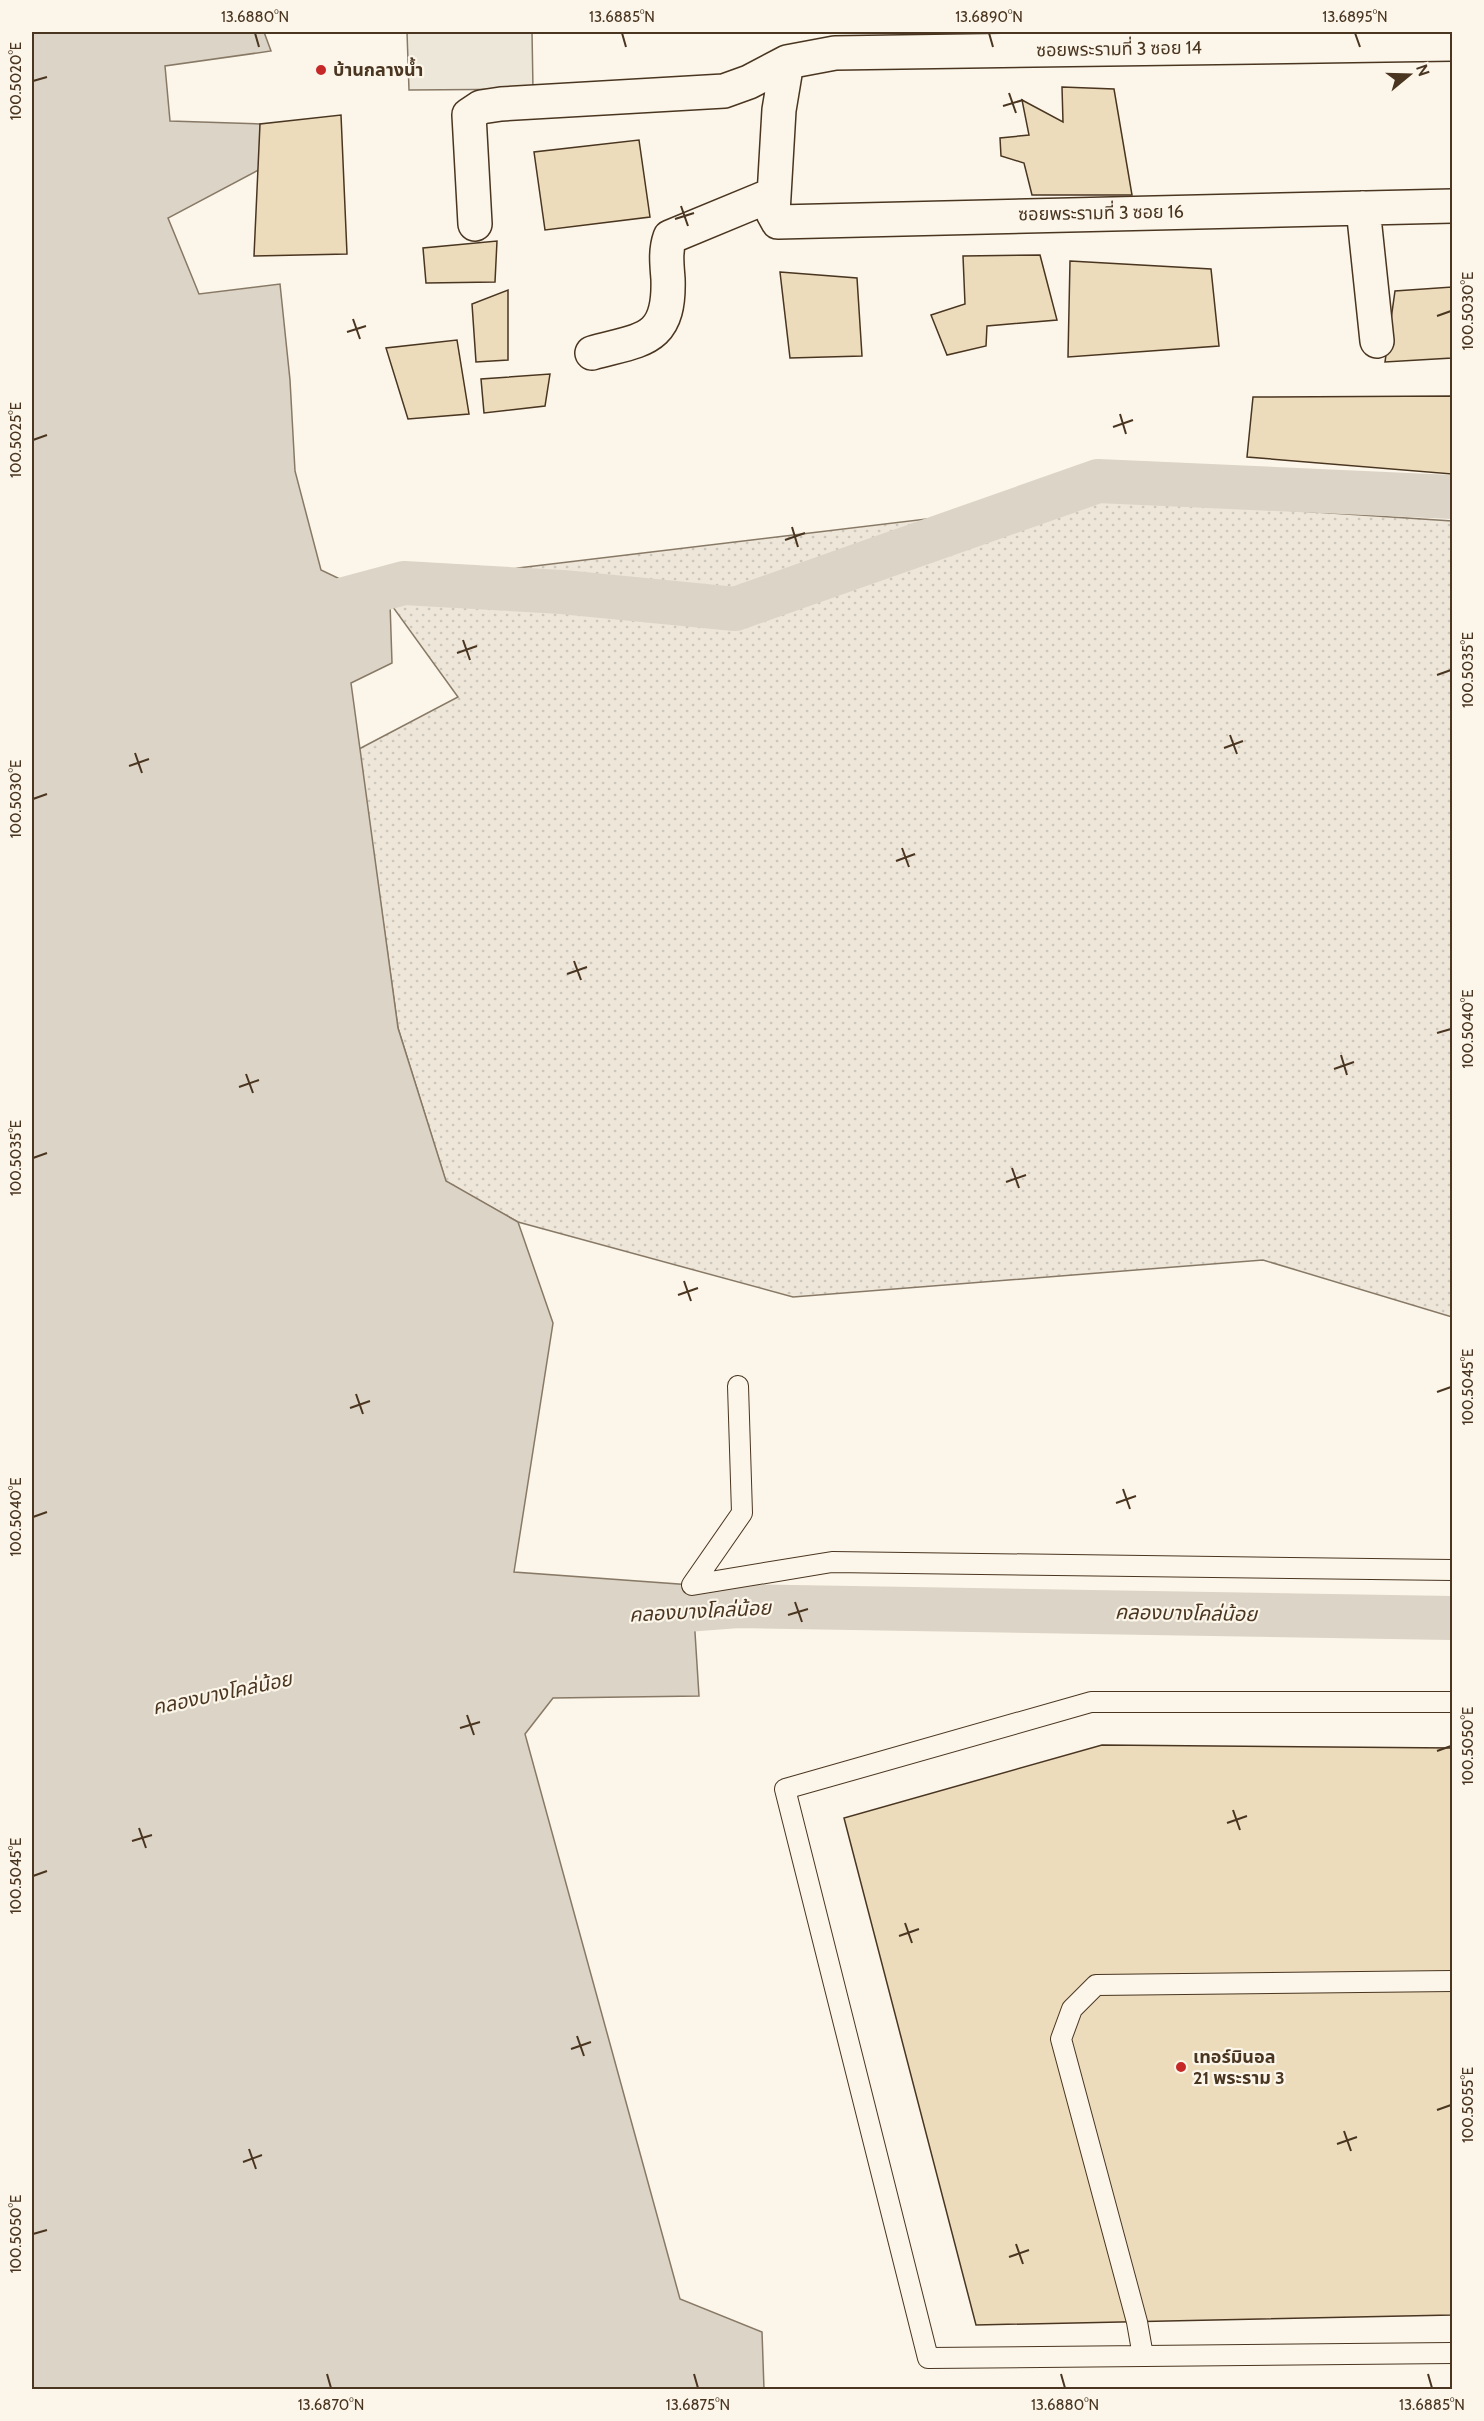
<svg xmlns="http://www.w3.org/2000/svg" width="1484" height="2421" viewBox="0 0 1484 2421" font-family="Cabin,'Noto Sans Thai',sans-serif">
<style>
.grass{fill:url(#grass-dots);stroke:#887966;stroke-width:1.5}
.parking{fill:#ede7d9;stroke:#887966;stroke-width:1.5}
.water{fill:#dcd4c6;stroke:#887966;stroke-width:1.5}
.lines{fill:none;stroke-linecap:round;stroke-linejoin:round}
.canal{stroke:#dcd4c6;stroke-width:44}
.building{fill:#ecdcbc;stroke:#4a3520;stroke-width:1.5}
.lane-casing{stroke:#4a3520;stroke-width:22}
.street-casing{stroke:#4a3520;stroke-width:36}
.lane{stroke:#fbf6e9;stroke-width:20}
.street{stroke:#fbf6e9;stroke-width:33}
.ticks{fill:none;stroke:#4a3520;stroke-width:2}
.poi-dot{fill:#c62828;stroke:#fbf6e9;stroke-width:2}
.labels{text-anchor:middle;dominant-baseline:central;stroke-width:4.5;stroke-linejoin:round;paint-order:stroke}
.street-label{font-size:18px;fill:#4a3520;stroke:#fbf6e9}
.poi-label{font-size:18px;font-weight:bold;fill:#4a3520;stroke:#fbf6e9;text-anchor:start}
.water-label{font-size:20px;font-style:italic;fill:#4a3520;stroke:#fbf6e9}
.neatline{fill:none;stroke:#4a3520;stroke-width:2}
.ticks-label{font-size:15px;text-anchor:middle;fill:#4a3520}
</style>
<defs>
<pattern id="grass-dots" width="8" height="8" patternUnits="userSpaceOnUse" patternTransform="scale(1.5)"><rect width="8" height="8" fill="#ede6d9"/><path d="M2 2h.1M6 6h.1" fill="none" stroke="#cdc6ba" stroke-width="1.8" stroke-linecap="round"/></pattern>
</defs>
<rect width="100%" height="100%" fill="#fbf6e9"/>
<path class="grass" d="M1102,498L1452,521V1317L1263,1260L793,1297L518,1222L446,1182L398,1028L359,749L458,697L390,603L518,568Z"/>
<path class="parking" d="M407,32H532L533,89L409,90Z"/>
<path class="water" d="M32,32H264L271,51L165,66L170,121L260,124L266,166L168,218L199,294L280,284L290,380L295,471L321,570L390,603L392,663L351,683L398,1028L446,1181L518,1222L553,1323L514,1572L692,1585L699,1696L553,1698L525,1734L680,2299L762,2332L764,2389L32,2390Z"/>
<g class="lines">
<path class="canal" d="M311,608L404,583L562,592L735,609L1098,481L1452,497
M633,1614L738,1606L1452,1618"/>
</g>
<path class="building" d="M1062,87L1114,89L1132,195H1032L1024,163L1001,156L1000,138L1029,135L1022,100L1063,122Z
M341,115L347,254L254,256L260,124Z
M639,140L650,217L545,230L534,152Z
M497,241L495,282L426,283L423,248Z
M1040,255L1057,320L987,326L986,346L947,355L931,315L965,304L963,256Z
M1070,261L1211,269L1219,346L1068,357Z
M780,272L857,278L862,356L790,358Z
M1452,287V358L1385,362L1395,291Z
M508,290V360L476,362L472,304Z
M457,340L469,414L408,419L386,348Z
M550,374L545,406L484,413L481,379Z
M1452,396V474L1247,457L1253,397Z
M1102,1745L1452,1748V2315L976,2325L844,1818Z"/>
<g class="lines">
<defs>
<path id="lane" d="M738,1386L742,1513L692,1585L832,1562L1452,1570
M1452,1702H1091L785,1789L928,2358L1452,2353
M1143,2356L1137,2322L1061,2039L1072,2009L1096,1985L1452,1981"/>
<path id="street" d="M787,62L779,110L773,213L778,222L1452,206
M1363,208L1377,341
M475,224L469,115L481,107L501,104L724,91L749,82L787,62L835,53L1452,44
M592,353C642,339 670,342 668,279C667,265 665,251 670,237L774,194"/>
</defs>
<use href="#lane" class="lane-casing"/>
<use href="#street" class="street-casing"/>
<use href="#lane" class="lane"/>
<use href="#street" class="street"/>
</g>
<path class="ticks" d="M255,33L259,47M622,33L626,47M989,33L993,47M1355,33L1360,47M33,81L47,77M1009,93L1016,113M1003,106L1023,100M681,206L688,226M675,219L694,213M1437,316L1451,311M353,319L360,339M347,332L366,326M1120,414L1126,434M1113,427L1133,420M33,440L47,435M792,527L798,547M785,540L805,533M463,640L470,660M457,653L477,646M1437,675L1451,670M1230,735L1237,754M1224,748L1243,741M135,753L142,773M129,766L149,759M33,799L47,794M902,848L909,867M896,861L915,854M574,961L581,980M567,974L587,967M1437,1033L1451,1029M1341,1055L1347,1075M1334,1069L1354,1062M246,1074L253,1093M239,1087L259,1080M33,1158L47,1153M1012,1168L1019,1188M1006,1182L1026,1175M684,1281L691,1301M678,1295L698,1288M1437,1392L1451,1387M356,1394L363,1414M350,1408L370,1401M1123,1489L1130,1509M1116,1503L1136,1496M33,1517L47,1512M795,1602L802,1622M788,1615L808,1609M467,1715L474,1735M460,1728L480,1722M1437,1751L1451,1746M1233,1810L1240,1830M1227,1823L1247,1816M139,1828L146,1848M132,1841L152,1835M33,1876L47,1871M905,1923L912,1943M899,1936L919,1929M577,2036L584,2056M571,2049L591,2042M1437,2110L1451,2105M1344,2131L1351,2151M1337,2144L1357,2137M249,2149L256,2169M243,2162L262,2155M33,2234L47,2230M1016,2244L1023,2264M1009,2257L1029,2250M327,2374L331,2388M694,2374L698,2388M1061,2374L1065,2388M1428,2374L1432,2388"/>
<g class="poi-dot">
<circle cx="321" cy="70" r="6"/>
<circle cx="1181" cy="2067" r="6"/>
</g>
<g class="labels">
<g class="street-label">
<text transform="translate(1119 49) rotate(-1)">ซอยพระรามที่ 3 ซอย 14</text>
<text transform="translate(1101 213) rotate(-1)">ซอยพระรามที่ 3 ซอย 16</text>
</g>
<g class="poi-label">
<text x="333" y="70">บ้านกลางน้ำ</text>
<text x="1193" y="2057">เทอร์มินอล<tspan x="1193" dy="21">21 พระราม 3</tspan></text>
</g>
<g class="water-label">
<text transform="translate(700 1611) rotate(-3)">คลองบางโคล่น้อย</text>
<text transform="translate(1186 1613) rotate(1)">คลองบางโคล่น้อย</text>
<text transform="translate(222 1693) rotate(-12)">คลองบางโคล่น้อย</text>
</g>
</g>
<rect width="1484" height="2421" fill="none" stroke="#fbf6e9" stroke-width="66"/>
<g transform="translate(1409 75) rotate(71)" stroke="#fbf6e9" stroke-width="4.5" paint-order="stroke">
<path d="M0-4.5L10 22L0 15L-10 22Z" fill="#4a3520"/>
<text y="-9" font-size="16" font-weight="bold" text-anchor="middle" fill="#4a3520">N</text>
</g>
<rect x="33" y="33" width="1418" height="2355" class="neatline"/>
<g class="ticks-label">
<text x="255" y="22">13.6880°N</text>
<text x="622" y="22">13.6885°N</text>
<text x="989" y="22">13.6890°N</text>
<text x="1355" y="22">13.6895°N</text>
<text transform="translate(16 81) rotate(-90)" y="5">100.5020°E</text>
<text transform="translate(1468 311) rotate(-90)" y="5">100.5030°E</text>
<text transform="translate(16 440) rotate(-90)" y="5">100.5025°E</text>
<text transform="translate(1468 670) rotate(-90)" y="5">100.5035°E</text>
<text transform="translate(16 799) rotate(-90)" y="5">100.5030°E</text>
<text transform="translate(1468 1029) rotate(-90)" y="5">100.5040°E</text>
<text transform="translate(16 1158) rotate(-90)" y="5">100.5035°E</text>
<text transform="translate(1468 1387) rotate(-90)" y="5">100.5045°E</text>
<text transform="translate(16 1517) rotate(-90)" y="5">100.5040°E</text>
<text transform="translate(1468 1746) rotate(-90)" y="5">100.5050°E</text>
<text transform="translate(16 1876) rotate(-90)" y="5">100.5045°E</text>
<text transform="translate(1468 2105) rotate(-90)" y="5">100.5055°E</text>
<text transform="translate(16 2234) rotate(-90)" y="5">100.5050°E</text>
<text x="331" y="2410">13.6870°N</text>
<text x="698" y="2410">13.6875°N</text>
<text x="1065" y="2410">13.6880°N</text>
<text x="1432" y="2410">13.6885°N</text>
</g>
</svg>
